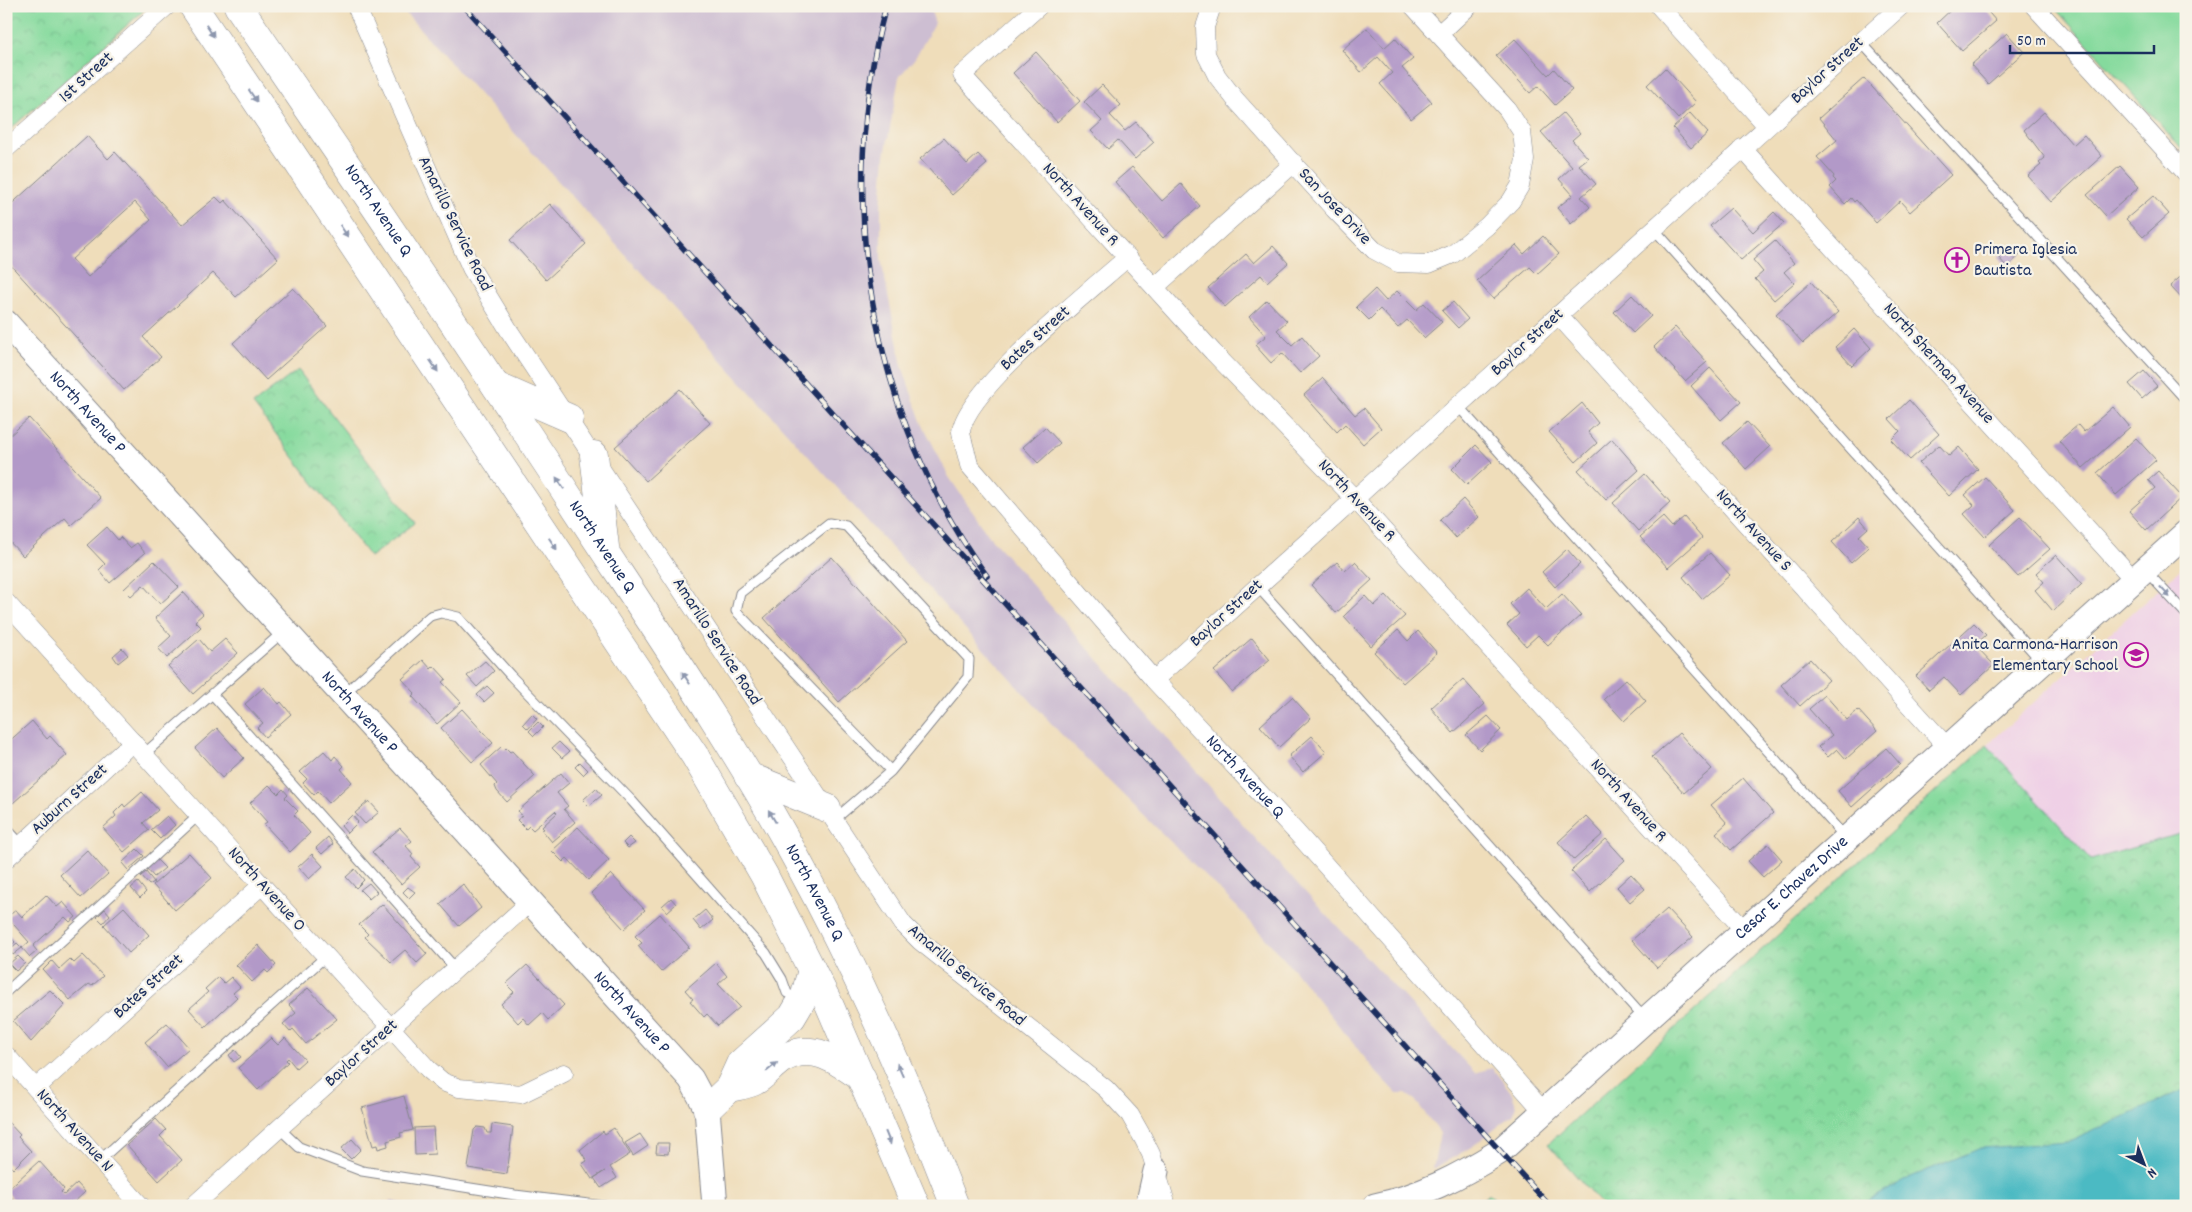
<svg xmlns="http://www.w3.org/2000/svg" width="2192" height="1212" viewBox="0 0 2192 1212" font-family="Dekko,sans-serif">
<style>
.built{fill:#efd0e6}
.industrial{fill:#cdbed2}
.green{fill:#85da9d;stroke:#50847e}
.park{fill:url(#park-crowns);stroke:#50847e}
.water{fill:#4cbac3;stroke:#347490}
.building{fill:#b299c8;fill-rule:evenodd}
.lines{fill:none;stroke-linecap:round;stroke-linejoin:round}
.lane-casing{stroke:#85868c;stroke-width:11}
.street-casing{stroke:#85868c;stroke-width:19}
.secondary-casing{stroke:#85868c;stroke-width:27}
.primary-casing{stroke:#85868c;stroke-width:29}
.lane{stroke:#fff;stroke-width:9}
.street{stroke:#fff;stroke-width:18}
.secondary{stroke:#fff;stroke-width:25}
.primary{stroke:#fff;stroke-width:28}
.rail-casing{stroke:#1b2f5e;stroke-width:5.5}
.rail{stroke:#f7f3e8;stroke-width:4;stroke-dasharray:11;stroke-linecap:butt}
.oneway{fill:#8d97ae}
.labels{text-anchor:middle;dominant-baseline:central;stroke-width:4.5;stroke-linejoin:round;paint-order:stroke}
.street-label{font-size:18px;fill:#1b2f5e;stroke:#f7f3e8}
.poi-label{font-size:18px;fill:#1b2f5e;stroke:#f7f3e8;text-anchor:start}
</style>
<defs>
<pattern id="park-crowns" width="20" height="18" patternUnits="userSpaceOnUse" patternTransform="scale(1.25)"><rect width="20" height="18" fill="#85da9d"/><path d="M2 6a3 3 0 1 1 6 0M12 15a3 3 0 1 1 6 0" fill="none" stroke="#72bb8a"/></pattern>
</defs>
<rect width="100%" height="100%" fill="#f7f3e8"/>
<filter id="ink" filterUnits="userSpaceOnUse"><feTurbulence type="fractalNoise" baseFrequency=".02" numOctaves="2"/><feDisplacementMap in="SourceGraphic" scale="10" xChannelSelector="R" yChannelSelector="G"/><feConvolveMatrix kernelMatrix="1 2 1 2 8 2 1 2 1" color-interpolation-filters="sRGB"/></filter>
<filter id="wash" filterUnits="userSpaceOnUse"><feTurbulence type="fractalNoise" baseFrequency=".0096" numOctaves="4" result="noise"/><feDisplacementMap in="SourceGraphic" scale="20" xChannelSelector="R" yChannelSelector="G"/><feGaussianBlur stdDeviation="1.12" result="paint"/><feColorMatrix in="noise" values="0 0 0 0 0 0 0 0 0 0 0 0 0 0 0 0 0 1.4 0 .05"/><feComposite in="paint" operator="in"/></filter>
<g filter="url(#wash)">
<rect width="100%" height="100%" fill="#efddba"/>
<path class="built" d="M2186,564V832L2091,860L1987,745Z"/>
<path class="industrial" d="M399,6H932L931,11L935,23L915,58L899,77L885,156L881,206V259L902,366L921,421L949,477L989,536L1262,846L1475,1073L1492,1068L1511,1092L1515,1102L1516,1109L1513,1115L1473,1146L1433,1169L1440,1133L1415,1100L1406,1094H1397L1377,1073L1294,970L1238,908L1060,733Z"/>
<path class="green" d="M2053,6H2186V153Z"/>
<path class="park" d="M6,6H142L143,11L6,133Z
M298,370L415,523L370,557L253,404Z
M1987,745L2091,860L2186,832V1206H1603L1548,1144Z
M1490,1194L1500,1206H1472Z"/>
<path class="water" d="M2186,1089V1204L2183,1206H1859L1911,1177L1981,1148L2069,1142Z
M1730,1198L1770,1206H1721Z"/>
<g id="blocks">
<path class="building" d="M1955,6H1983L1996,21L1962,51L1937,23Z
M1367,28L1384,48L1395,38L1413,59L1402,68L1432,102L1411,119L1380,84L1392,73L1378,57L1361,72L1342,50Z
M2007,33L2024,52L1988,84L1971,65Z
M1515,39L1548,75L1554,69L1572,90L1555,105L1538,86L1530,93L1496,56Z
M1036,52L1080,101L1057,122L1013,73Z
M1665,68L1696,102L1678,119L1647,85Z
M1864,78L1951,175L1910,212L1900,201L1876,223L1856,200L1854,202L1851,198L1845,204L1830,187L1836,181L1833,178L1834,176L1817,157L1837,140L1819,118Z
M1102,85L1121,105L1110,115L1125,131L1136,122L1154,142L1135,159L1118,140L1108,149L1091,131L1102,121L1084,102Z
M2044,112L2073,145L2084,135L2102,156L2051,202L2028,176L2041,165L2039,163L2045,158L2024,130Z
M1563,113L1580,133L1572,140L1588,158L1579,165L1596,184L1581,197L1590,207L1571,224L1557,208L1573,195L1559,179L1572,167L1541,132Z
M1690,113L1708,133L1691,148L1673,128Z
M87,136L108,159L115,152L182,225L216,197L222,203L225,200L278,259L236,297L213,273L143,337L161,357L124,390L6,260V209ZM135,202L151,220L88,277L72,259Z
M944,138L967,164L978,154L987,164L952,195L920,159Z
M2120,166L2139,187L2106,216L2087,195Z
M1132,167L1162,201L1181,184L1200,206L1163,238L1115,182Z
M2153,196L2169,214L2143,237L2126,219Z
M550,204L586,244L546,280L510,240Z
M1731,208L1753,232L1774,212L1784,223L1741,260L1710,226Z
M1543,236L1559,254L1537,274L1530,267L1493,299L1477,281L1516,245L1524,254Z
M1775,241L1794,263L1784,272L1794,283L1774,300L1755,279L1763,272L1753,260Z
M2012,245L2021,254L2007,267L1998,257Z
M1273,246L1288,263L1267,282L1261,275L1225,307L1208,288L1246,254L1254,263Z
M2186,272V303L2170,286Z
M1811,282L1838,312L1803,343L1776,314Z
M293,288L327,326L266,380L233,343Z
M1375,289L1386,301L1397,291L1416,310L1424,303L1442,322L1424,338L1407,320L1398,328L1380,309L1369,320L1356,307Z
M1632,295L1651,316L1633,333L1614,312Z
M1267,300L1287,321L1277,330L1292,345L1302,336L1319,356L1300,373L1282,353L1271,363L1255,345L1266,336L1249,317Z
M1453,302L1468,319L1458,328L1442,311Z
M1675,327L1707,362L1685,381L1654,347Z
M1854,329L1871,348L1852,366L1835,347Z
M1710,368L1741,402L1721,420L1691,386Z
M2144,371L2157,386L2142,399L2129,384Z
M1323,378L1355,415L1364,408L1381,428L1363,444L1345,424L1337,432L1304,395Z
M680,389L710,423L646,481L615,447Z
M1909,400L1939,434L1910,460L1891,440L1900,431L1889,419Z
M1582,403L1598,423L1588,432L1597,443L1576,462L1549,432Z
M2113,407L2130,427L2083,468L2059,441L2078,425L2084,432Z
M29,418L101,498L71,525L65,518L23,556L6,538V439Z
M1747,422L1770,447L1746,469L1723,443Z
M1045,427L1060,443L1038,463L1023,447Z
M2136,438L2156,460L2116,495L2097,473Z
M1612,439L1639,470L1606,500L1578,470Z
M1476,445L1492,462L1467,485L1452,469Z
M1939,445L1949,456L1959,447L1978,469L1949,496L1919,463Z
M2158,471L2182,497L2146,530L2129,511L2155,488L2148,480Z
M1645,474L1670,502L1638,531L1613,503Z
M1985,477L2015,510L1985,537L1964,514L1974,505L1965,495Z
M1463,499L1479,517L1456,538L1440,520Z
M1663,517L1672,527L1684,517L1702,538L1668,568L1640,537Z
M1859,517L1868,528L1859,536L1869,547L1851,563L1832,542Z
M2020,517L2050,549L2018,577L1989,545Z
M107,527L118,540L120,537L130,548L137,543L145,553L110,583L99,570L105,564L87,545Z
M1567,549L1580,564L1555,587L1542,572Z
M1710,553L1730,575L1702,599L1683,577Z
M2056,555L2082,584L2053,611L2035,590L2044,582L2036,573Z
M832,557L907,641L839,702L764,618Z
M154,561L179,587L160,604L143,585L131,596L124,589Z
M1337,562L1345,571L1355,562L1372,580L1336,613L1311,585Z
M1527,588L1546,609L1562,594L1581,615L1548,645L1538,635L1526,646L1507,625L1519,614L1510,604Z
M183,592L203,614L195,621L201,627L167,658L158,648L171,636L155,618Z
M1386,595L1405,616L1371,646L1344,616L1365,596L1374,606Z
M1974,623L1986,635L1975,645L1994,665L1961,695L1944,677L1929,690L1916,676Z
M1398,630L1408,641L1418,631L1437,653L1403,683L1374,652Z
M1252,638L1270,660L1232,692L1214,671Z
M199,639L210,652L225,639L238,653L193,694L168,666Z
M122,648L128,655L118,663L113,656Z
M1810,659L1829,680L1800,706L1781,685Z
M423,660L431,669L434,666L446,679L442,682L461,702L437,724L412,696L415,693L402,679Z
M485,661L494,671L477,687L467,676Z
M1463,679L1485,704L1453,733L1431,708Z
M1626,679L1646,701L1624,721L1604,699Z
M487,686L494,693L484,702L477,695Z
M264,687L279,704L281,702L291,714L265,737L257,728L263,723L245,704Z
M1825,695L1847,720L1858,710L1877,731L1846,759L1837,749L1828,757L1818,747L1832,735L1809,709Z
M1292,697L1311,718L1279,747L1260,726Z
M462,709L493,743L472,762L441,728Z
M532,714L537,719L528,729L523,724Z
M1488,716L1501,730L1480,750L1466,735Z
M32,721L47,739L50,736L67,755L13,803L6,796V744Z
M538,722L543,727L534,736L529,731Z
M217,728L244,758L222,778L195,748Z
M1679,733L1712,769L1684,793L1652,757Z
M1312,736L1326,752L1303,772L1289,756Z
M559,742L569,752L562,758L552,748Z
M501,747L504,750L506,748L510,752L512,751L535,776L507,802L497,791L495,786L497,784L481,765Z
M1886,748L1900,764L1852,807L1838,791Z
M324,751L332,760L335,756L344,766L341,769L352,782L329,803L318,791L314,795L303,783L307,779L300,772Z
M580,762L588,770L583,775L575,767Z
M561,773L569,783L557,793L568,806L564,809L575,822L552,842L542,830L544,829L542,827L557,813L555,811L533,830L529,826L526,829L517,820L522,816L518,811Z
M1743,778L1773,813L1731,850L1716,833L1727,823L1711,805Z
M269,785L278,794L283,789L288,795L285,798L298,811L294,815L310,833L290,852L264,824L267,822L250,803Z
M596,788L602,795L589,806L583,800Z
M142,792L158,810L143,823L149,830L124,852L103,828L116,816L114,813L123,804L125,807Z
M369,801L379,812L365,824L355,813Z
M352,815L358,822L347,833L341,826Z
M167,816L175,825L160,839L151,830Z
M1586,816L1603,834L1574,860L1558,842Z
M578,827L609,860L588,880L567,858L563,862L552,851Z
M400,828L412,841L406,846L413,854L411,857L420,867L401,884L372,852Z
M328,837L333,844L322,854L316,848Z
M629,837L635,843L628,848L623,843Z
M1606,839L1625,860L1590,892L1571,871Z
M1768,844L1782,860L1763,877L1748,861Z
M137,849L144,856L128,870L122,863Z
M87,850L108,874L81,898L60,875Z
M189,853L212,878L175,910L153,885Z
M312,854L323,866L309,879L298,867Z
M157,860L165,868L154,877L147,869Z
M355,869L364,880L356,888L346,877Z
M146,872L154,882L149,885L141,876Z
M611,874L645,910L624,929L591,893Z
M1631,874L1645,889L1630,902L1617,887Z
M138,882L146,892L140,898L131,888Z
M369,883L377,892L369,899L360,890Z
M463,884L481,908L459,926L440,904Z
M408,887L415,892L409,898L403,892Z
M46,895L57,907L63,902L76,917L70,922L65,917L33,946L37,951L30,957L22,948L29,942L7,917L16,910L22,917Z
M671,898L676,904L667,912L662,906Z
M382,904L427,954L417,963L405,950L391,962L365,937L368,934L359,925Z
M124,907L149,935L129,953L104,925Z
M105,909L110,915L103,923L97,917Z
M1667,909L1693,937L1657,968L1632,940Z
M705,910L713,920L701,930L693,920Z
M660,914L689,947L661,972L638,946L642,943L635,936Z
M6,932L15,942L8,948L6,945Z
M17,943L22,948L13,955L9,950Z
M258,945L276,965L268,973L265,970L252,982L236,965Z
M83,955L103,976L92,986L89,984L70,1000L43,970L52,961L59,969L70,959L74,963Z
M18,956L25,963L16,971L9,964Z
M716,963L727,976L718,984L740,1007L718,1026L707,1014L704,1017L690,1001L693,999L685,990Z
M527,965L564,1005L548,1020L542,1013L529,1025L523,1018L518,1023L501,1004L514,992L506,984Z
M218,977L224,983L231,977L240,987L233,993L237,997L205,1027L189,1009L208,992L205,989Z
M308,988L337,1019L306,1044L293,1029L290,1032L283,1024L296,1013L289,1005Z
M50,990L65,1005L31,1042L13,1021Z
M167,1023L189,1048L167,1067L145,1042Z
M271,1038L278,1045L285,1038L305,1060L296,1068L288,1058L286,1060L288,1062L258,1090L238,1068Z
M235,1050L241,1057L234,1062L229,1055Z
M404,1096L413,1130L400,1133L401,1137L387,1141L388,1146L378,1149L377,1145L373,1146L362,1108Z
M156,1119L166,1130L160,1136L182,1160L159,1181L127,1145Z
M8,1122L20,1135L18,1137L31,1151L13,1169L6,1162Z
M492,1124L513,1127L507,1174L468,1168L474,1130L477,1127L485,1128L487,1133H491Z
M433,1127L435,1154L415,1155L414,1128Z
M614,1128L630,1154L610,1167L617,1178L601,1188L594,1178L605,1171L592,1179L582,1164L587,1161L580,1150L603,1131L605,1134Z
M640,1134L648,1146L633,1156L625,1143Z
M352,1139L361,1149L351,1159L341,1149Z
M657,1143H669L668,1154L656,1153Z
M39,1161L64,1189L61,1192L64,1195L77,1183L85,1192L70,1206H19L6,1191Z
M390,1201L413,1205V1206H389Z"/>
</g>
</g>
<g filter="url(#ink)">
<use href="#blocks" fill-opacity="0" stroke="#85868c" stroke-width="1"/>
<g class="lines">
<defs>
<path id="lane" d="M1861,42L2186,400
M1654,229L2042,662
M1458,406L1845,837
M2145,570L2186,614
M1258,587L1644,1018
M345,693L430,616L441,613L458,617L511,676L632,801L766,953L782,979L787,993
M212,694L456,969
M144,754L284,631
M834,820L891,771L968,677L969,659L846,526L829,523L740,593L736,611L891,771
M6,828L22,845
M6,992L199,815
M279,1128L299,1147L362,1171L515,1195L605,1206
M100,1160L326,956"/>
<g id="street">
<path d="M356,6L471,268L510,332L903,924L920,941L1106,1089L1130,1115L1143,1138L1151,1154L1167,1206"/>
<path d="M1039,6L962,75L1213,352L1355,499L1745,931"/>
<path d="M1212,6L1205,27L1206,54L1217,76L1235,99L1334,209L1374,250L1398,263L1429,264L1453,254L1487,226L1511,201L1520,186L1525,159L1522,132L1507,109L1413,6"/>
<path d="M1659,6L1767,126"/>
<path d="M2034,6L2186,173"/>
<path d="M1439,34L1469,6"/>
<path d="M1742,148L2134,580"/>
<path d="M6,149L167,6"/>
<path id="s1" d="M1128,257C1092,289 965,390 961,432C961,436 968,458 969,465L1154,680L1297,833L1544,1112"/>
<path d="M1155,287L1294,163"/>
<path d="M1558,315L1948,748"/>
<path d="M6,602L428,1069L443,1082L459,1088L521,1094L564,1073"/>
<path d="M1154,680L1901,6"/>
<path d="M6,859L133,742"/>
<path d="M6,1055L141,1206"/>
<path d="M36,1088L262,885"/>
<path d="M193,1206L530,902"/>
</g>
<g id="secondary">
<path id="s2" d="M6,323L691,1079L707,1109L715,1206"/>
<path d="M1148,1206L1156,1171"/>
<path id="s3" d="M1375,1206C1420,1197 1460,1176 1499,1152L2186,533"/>
</g>
<g id="primary">
<path d="M193,6L695,756L764,875L829,1004L916,1206"/>
<path id="s4" d="M238,6C352,172 466,339 576,508C652,624 731,738 797,860C858,972 909,1087 955,1206"/>
<path d="M496,386L569,418"/>
<path d="M594,455L605,547"/>
<path d="M748,776L827,808"/>
<path d="M729,1088C737,1086 748,1085 755,1081C765,1076 772,1065 782,1059C812,1041 837,1060 862,1078"/>
<path d="M707,1109L729,1088L740,1064L792,1017L805,995L812,970"/>
</g>
</defs>
<use href="#lane" class="lane-casing"/>
<use href="#street" class="street-casing"/>
<use href="#secondary" class="secondary-casing"/>
<use href="#primary" class="primary-casing"/>
<use href="#lane" class="lane"/>
<use href="#street" class="street"/>
<use href="#secondary" class="secondary"/>
<use href="#primary" class="primary"/>
<defs>
<path id="rail" d="M464,6L1550,1206
M886,6C834,198 869,415 987,576"/>
</defs>
<use href="#rail" class="rail-casing"/>
<use href="#rail" class="rail"/>
</g>
<defs><path id="oneway-solid" d="M-6-.8H1V-3.2L6.5 0L1 3.2V.8H-6Z" transform="scale(1.25)"/></defs>
<g class="oneway">
<use href="#oneway-solid" transform="translate(210 31) rotate(56)"/>
<use href="#oneway-solid" transform="translate(253 96) rotate(56)"/>
<use href="#oneway-solid" transform="translate(344 231) rotate(56)"/>
<use href="#oneway-solid" transform="translate(434 366) rotate(56)"/>
<use href="#oneway-solid" transform="translate(560 483) rotate(-123)"/>
<use href="#oneway-solid" transform="translate(553 544) rotate(56)"/>
<use href="#oneway-solid" transform="translate(2165 592) rotate(47)"/>
<use href="#oneway-solid" transform="translate(686 678) rotate(-123)"/>
<use href="#oneway-solid" transform="translate(772 816) rotate(-120)"/>
<use href="#oneway-solid" transform="translate(772 1067) rotate(-39)"/>
<use href="#oneway-solid" transform="translate(900 1070) rotate(-114)"/>
<use href="#oneway-solid" transform="translate(888 1138) rotate(68)"/>
</g>
</g>
<defs>
<symbol id="church-ring" viewBox="-11 -11 22 22"><circle r="9.5" fill="#f7f3e8" stroke="#b5179e" stroke-width="1.5"/><path d="M-1.2-6h2.4v3.5h3.3v2.4h-3.3V6h-2.4V-.1h-3.3v-2.4h3.3Z" fill="#b5179e"/></symbol>
<symbol id="school-ring" viewBox="-11 -11 22 22"><circle r="9.5" fill="#f7f3e8" stroke="#b5179e" stroke-width="1.5"/><path d="M0-5L7-2L0 1L-7-2ZM-4 1L0 2.5L4 1V4Q0 6-4 4Z" fill="#b5179e"/></symbol>
</defs>
<g fill-rule="evenodd">
<use href="#church-ring" x="1943" y="246" width="28" height="28"/>
<use href="#school-ring" x="2122" y="641" width="28" height="28"/>
</g>
<g class="labels">
<g class="street-label">
<text transform="translate(1828 71) rotate(-42)">Baylor Street</text>
<text transform="translate(87 78) rotate(-42)">1st Street</text>
<text transform="translate(1080 205) rotate(48)">North Avenue R</text>
<text transform="translate(1334 207) rotate(47)">San Jose Drive</text>
<text stroke="none"><textPath href="#s4" startOffset="248">North Avenue Q</textPath></text>
<text transform="translate(454 224) rotate(64)">Amarillo Service Road</text>
<text transform="translate(1036 339) rotate(-42)">Bates Street</text>
<text transform="translate(1528 343) rotate(-42)">Baylor Street</text>
<text transform="translate(1938 364) rotate(48)">North Sherman Avenue</text>
<text stroke="none"><textPath href="#s2" startOffset="121">North Avenue P</textPath></text>
<text transform="translate(1356 501) rotate(47)">North Avenue R</text>
<text transform="translate(1753 531) rotate(48)">North Avenue S</text>
<text stroke="none"><textPath href="#s4" startOffset="652">North Avenue Q</textPath></text>
<text transform="translate(1227 614) rotate(-42)">Baylor Street</text>
<text transform="translate(716 642) rotate(57)">Amarillo Service Road</text>
<text stroke="none"><textPath href="#s2" startOffset="526">North Avenue P</textPath></text>
<text stroke="none"><textPath href="#s1" startOffset="695">North Avenue Q</textPath></text>
<text transform="translate(70 800) rotate(-42)">Auburn Street</text>
<text transform="translate(1628 801) rotate(48)">North Avenue R</text>
<text stroke="none"><textPath href="#s3" startOffset="530">Cesar E. Chavez Drive</textPath></text>
<text transform="translate(266 890) rotate(48)">North Avenue O</text>
<text stroke="none"><textPath href="#s4" startOffset="1058">North Avenue Q</textPath></text>
<text transform="translate(966 976) rotate(40)">Amarillo Service Road</text>
<text transform="translate(149 987) rotate(-42)">Bates Street</text>
<text stroke="none"><textPath href="#s2" startOffset="931">North Avenue P</textPath></text>
<text transform="translate(362 1054) rotate(-42)">Baylor Street</text>
<text transform="translate(74 1131) rotate(48)">North Avenue N</text>
</g>
<g class="poi-label">
<text x="1974" y="250">Primera Iglesia<tspan x="1974" dy="21">Bautista</tspan></text>
<text x="2118" y="645" text-anchor="end">Anita Carmona-Harrison<tspan x="2118" dy="21">Elementary School</tspan></text>
</g>
</g>
<rect width="2192" height="1212" fill="none" stroke="#f7f3e8" stroke-width="25"/>
<g transform="translate(2144 1164) rotate(138)" stroke="#f7f3e8" stroke-width="4" paint-order="stroke">
<path d="M0-4L9 19L0 12L-9 19Z" fill="#1b2f5e"/>
<text y="-8" font-size="14" font-weight="bold" text-anchor="middle" fill="#1b2f5e">N</text>
</g>
<path d="M2010 45v8h144v-8" fill="none" stroke="#1b2f5e" stroke-width="2.5"/>
<text x="2017" y="45" font-size="15" fill="#1b2f5e" stroke="#f7f3e8" stroke-width="4" paint-order="stroke">50 m</text>
</svg>
